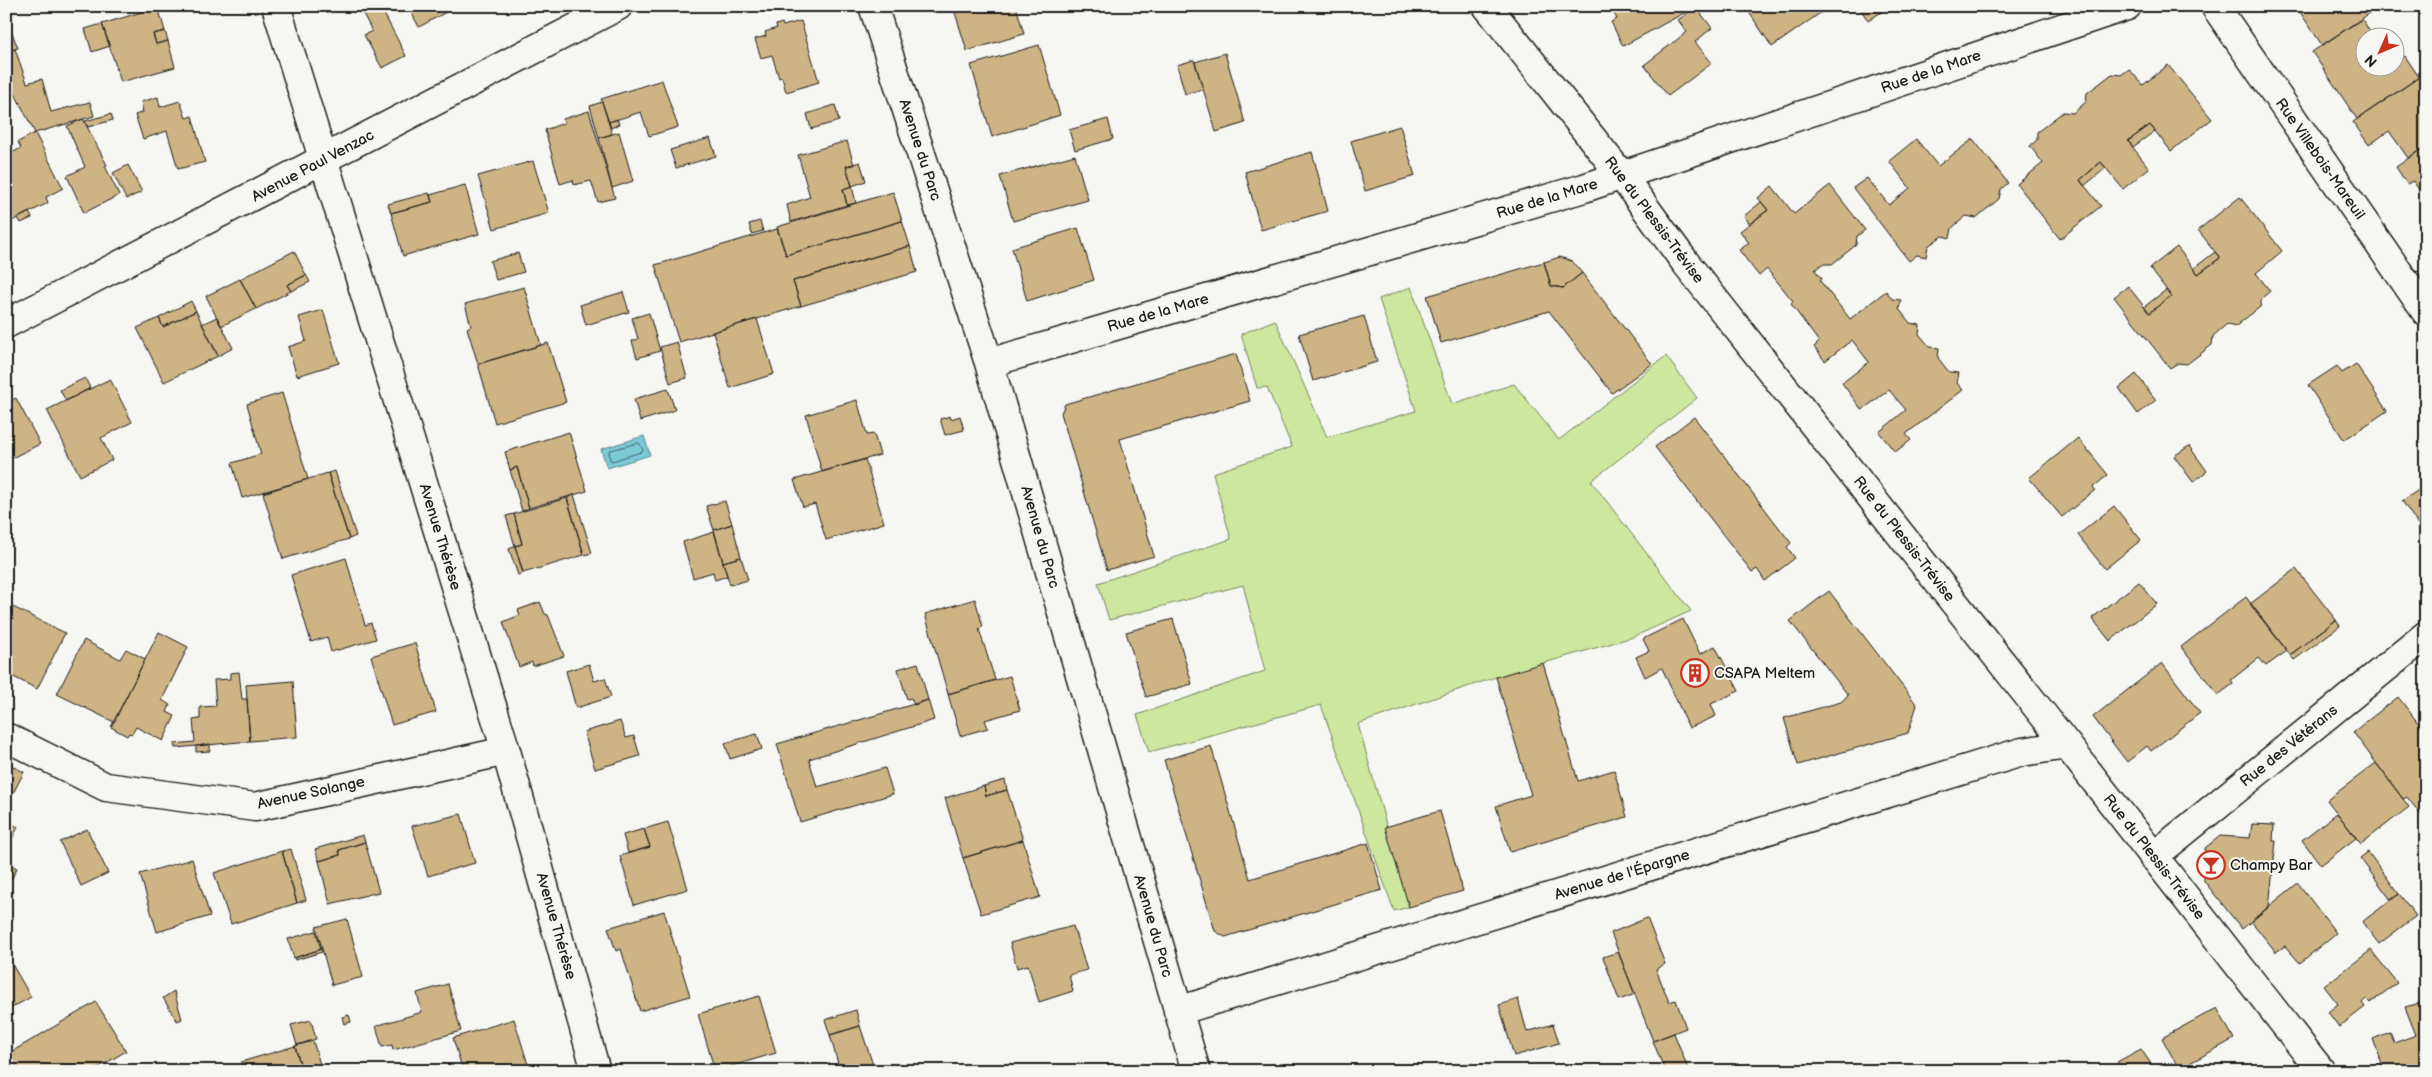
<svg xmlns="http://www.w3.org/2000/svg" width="2432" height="1077" viewBox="0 0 2432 1077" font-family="'Balsamiq Sans',sans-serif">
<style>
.green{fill:#cde89e;stroke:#74825d}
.water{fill:#7bcad8;stroke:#55848d}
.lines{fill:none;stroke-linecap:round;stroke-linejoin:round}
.shore{stroke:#426267;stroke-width:1}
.building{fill:#ceb484;stroke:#1c1c1c}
.minor-casing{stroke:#1c1c1c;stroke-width:31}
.tertiary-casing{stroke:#1c1c1c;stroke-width:31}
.minor{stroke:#f6f6f2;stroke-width:28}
.tertiary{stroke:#f6f6f2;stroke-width:28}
.labels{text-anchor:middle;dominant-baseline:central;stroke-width:4;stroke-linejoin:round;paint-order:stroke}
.street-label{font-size:15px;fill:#1c1c1c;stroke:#f6f6f2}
.poi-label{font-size:15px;fill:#1c1c1c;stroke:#f6f6f2;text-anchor:start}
</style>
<rect width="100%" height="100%" fill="#f6f6f2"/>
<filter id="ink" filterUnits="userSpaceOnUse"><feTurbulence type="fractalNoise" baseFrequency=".02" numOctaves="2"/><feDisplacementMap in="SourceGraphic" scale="10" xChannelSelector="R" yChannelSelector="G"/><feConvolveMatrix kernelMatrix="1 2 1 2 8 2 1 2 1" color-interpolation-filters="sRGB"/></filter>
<g filter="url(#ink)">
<path class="green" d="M1411,287L1452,404L1514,384L1559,440L1666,356L1697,398L1591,481L1691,611L1633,637L1496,677L1358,724L1409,907L1394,911L1321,705L1149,752L1137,715L1265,671L1243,585L1109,620L1098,583L1231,539L1213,473L1292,447L1267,387L1257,388L1241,334L1275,320L1327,437L1416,411L1379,299Z"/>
<path class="water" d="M644,436L650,455L607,468L601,449Z"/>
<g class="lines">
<path class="shore" d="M639,443L643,450L641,452L612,461L610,460L609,451Z"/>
</g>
<path class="building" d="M359,6H380L406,56L382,68L364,35L372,31Z
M408,6H457L419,27Z
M953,6H1016L1024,34L967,51Z
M1610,6H1681L1684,13L1623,46L1611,22L1617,19Z
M1745,6H1819L1823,11L1772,47Z
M1859,6H1890L1868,21Z
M2296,6H2365L2370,13L2322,45Z
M158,7L165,31L153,34L156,44L168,41L175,67L121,82L102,24Z
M1696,7L1712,28L1695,42L1712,63L1668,96L1644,65L1687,32L1678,20Z
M2362,19L2374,38H2364V68H2394V63L2405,56L2419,77L2357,119L2312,52Z
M801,21L819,82L786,92L782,77L779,78L772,55L761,58L755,39L766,36L765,32L777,28L776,25L782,23L783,26Z
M8,23L18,48L6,52V24Z
M102,24L110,46L92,52L85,29Z
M165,31L168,41L156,44L153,34Z
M1039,45L1060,115L992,137L971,65Z
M15,49L27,83L42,79L51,112L90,102L94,116L35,133L6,76V52Z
M1225,53L1245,123L1216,132L1195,62Z
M1194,60L1203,89L1185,94L1177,65Z
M2168,65L2212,119L2171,151L2150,125L2128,141L2149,168L2123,189L2101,162L2080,180L2101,206L2060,239L2017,184L2043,163L2030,146L2037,140V132L2063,112L2073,113L2086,102L2087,93L2112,74L2121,75L2129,69L2143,85Z
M2424,74L2426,77V146L2408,158L2389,131L2369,145L2353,122Z
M662,80L678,127L649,136L641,112L609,122L601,99Z
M158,97L160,107L180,101L186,118L192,116L205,162L178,169L167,131L143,139L135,115L143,112L141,102Z
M602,102L612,134L599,138L590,106Z
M835,105L839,121L811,129L807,114Z
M589,111L615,198L598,202L591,181L574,185L573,180L560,184L545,130L564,123L563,119Z
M111,114L113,120L88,127L85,121Z
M83,119L107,165L105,166L119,195L84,213L67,176L85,167L67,126Z
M617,119L619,124L611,128L609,122Z
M1108,119L1113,139L1075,150L1069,130Z
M2150,125L2155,131L2133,147L2128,141Z
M1400,126L1415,176L1365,191L1351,141Z
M619,132L633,181L612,188L599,138Z
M35,133L63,188L46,197L48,203L6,224V156L21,148L18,142Z
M710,138L716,156L676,168L670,150Z
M1916,139L1938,166L1973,139L2008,183L2001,189L1999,199L1976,218L1966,216L1952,228L1950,238L1942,236L1928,246L1926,257L1917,255L1909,261L1853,188L1867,178L1889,205L1910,188L1889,161Z
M847,141L854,165L846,166L852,186L843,189L847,205L791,222L787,205L810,197L798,155Z
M2426,146V200L2413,181L2407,184L2396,167Z
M1312,152L1328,211L1261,230L1245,172Z
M1075,155L1088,200L1013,221L1000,176Z
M533,161L549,213L494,229L478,176Z
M860,162L866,181L852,186L846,166Z
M2101,162L2106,168L2084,186L2080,180Z
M128,165L142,192L126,199L113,173Z
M465,185L479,234L403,256L391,213L432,202L430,195Z
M1830,185L1865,230L1857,236L1856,245L1832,264H1822L1815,270L1822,279L1820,281L1850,319L1886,291L1892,299L1901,300L1899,309L1910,323L1920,325L1919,334L1930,347L1939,348L1938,358L1949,372L1959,373L1957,383L1963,390L1906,434L1911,440L1895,452L1879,432L1906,410L1889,390L1862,410L1842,383L1869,362L1852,340L1825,361L1814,347L1819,342L1791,304L1793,301L1767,269L1759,276L1739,250L1749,243L1740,231L1768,210L1758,198L1772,186L1794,214Z
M852,186L856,203L847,205L843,189Z
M893,192L902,221L786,255L777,227Z
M429,193L432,202L391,213L388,204Z
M2240,197L2282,251L2256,273L2270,291L2262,298L2260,307L2236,326L2227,324L2213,336L2212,345L2187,364L2178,363L2170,368L2114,297L2128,286L2149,313L2171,296L2150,268L2177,247L2198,274L2220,258L2198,230Z
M1761,202L1768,210L1750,224L1744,216Z
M29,212L32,218L21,223L18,218Z
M760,221L763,231L752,234L749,224Z
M902,221L910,246L793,281L801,306L679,342L655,265L777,229L786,255Z
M1078,228L1094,280L1027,301L1012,248Z
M910,246L917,272L801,306L793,281Z
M294,251L306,275L287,285L291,291L256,309L240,279Z
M2215,252L2220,258L2198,274L2194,268Z
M518,253L524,272L496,280L490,261Z
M1560,257L1572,261L1582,273L1563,288L1551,286L1544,262Z
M1544,262L1551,286L1563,288L1582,273L1652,364L1612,393L1549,311L1441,343L1427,296Z
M306,275L310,282L291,291L287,285Z
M240,279L256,309L221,326L206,296Z
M524,287L541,345L478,364L467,328L471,326L465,304Z
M2166,290L2171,296L2149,313L2144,307Z
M623,292L629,312L586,325L580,305Z
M191,301L196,311L163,327L159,318Z
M323,310L339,363L297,376L288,347L306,341L299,317Z
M196,311L218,356L164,382L137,328L159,318L163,327Z
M649,313L660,351L637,358L632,341L638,339L632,318Z
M1364,316L1377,362L1313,381L1299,334Z
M217,317L233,348L218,356L202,324Z
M757,319L774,374L730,388L713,332Z
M677,342L687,378L670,383L660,347Z
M548,343L566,402L495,423L478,364Z
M1236,354L1250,401L1120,439L1154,556L1107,570L1061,413L1065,404Z
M2356,364L2387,411L2344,440L2308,385L2337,366L2342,373Z
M2136,374L2156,400L2138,414L2119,388Z
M85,378L90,388L66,401L60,390Z
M110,379L132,422L101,438L112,460L80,476L47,410Z
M668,389L675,410L640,421L634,399Z
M282,393L308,479L242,498L232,463L261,454L247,404Z
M16,398L40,444L6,461V403Z
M857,400L867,435L874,434L880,455L822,472L806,415Z
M950,416L951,419L960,416L964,430L945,435L940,419Z
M1694,417L1791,543L1787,547L1795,558L1765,581L1757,569L1752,572L1655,447Z
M569,432L587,491L529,508L517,467L510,470L505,452Z
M2078,438L2108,475L2093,487L2095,490L2062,517L2029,478Z
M2189,446L2207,471L2193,482L2174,456Z
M865,459L884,523L826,540L815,504L803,507L794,480Z
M517,467L529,508L522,511L510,470Z
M335,471L356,536L349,539L328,473Z
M328,473L349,539L283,559L263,493Z
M2426,485V536L2402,501Z
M574,495L592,553L584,555L567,498Z
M567,498L584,555L523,573L515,546L522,544L514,514Z
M725,501L732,524L714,530L706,506Z
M2114,506L2141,540L2105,569L2078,535Z
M514,514L522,544L515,546L506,516Z
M732,524L741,557L723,562L714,530Z
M714,532L727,576L715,580L713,572L693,578L683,542Z
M515,546L523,573L518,575L509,549Z
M741,557L748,580L730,585L723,562Z
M346,558L365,625L371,623L376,639L331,652L327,637L311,642L291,575Z
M2296,569L2336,620L2290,655L2250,604Z
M2139,582L2157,604L2110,641L2092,618Z
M1829,591L1917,705L1908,733L1798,765L1784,718L1841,702L1848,695L1790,621Z
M2246,597L2287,651L2266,666L2259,658L2231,680L2233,684L2218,695L2181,647Z
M975,599L983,627L979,629L995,680L948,694L925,614Z
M540,602L545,614L548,615L564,656L533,666L532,662L519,667L503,622L520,615L518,610Z
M7,604L65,633L37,689L6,673Z
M1173,619L1192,684L1146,697L1126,632Z
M1683,619L1700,654L1715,646L1739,691L1711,704L1716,716L1689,728L1662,668L1645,677L1636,657L1649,651L1643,639Z
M2336,620L2340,626L2294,660L2290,655Z
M159,632L188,647L162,700L170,705L167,712L175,716L163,741L136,727L132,734L129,733L127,736L111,727Z
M84,640L120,659L126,649L145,659L114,722L57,694Z
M415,643L436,712L392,725L371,656Z
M918,663L928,700L914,705L911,698L907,699L898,669Z
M1543,663L1578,781L1614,770L1627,817L1510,852L1496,806L1531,795L1496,677Z
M2162,663L2200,713L2151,751L2147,746L2127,762L2093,717Z
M589,664L594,681L605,678L611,697L576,708L566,671Z
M239,672L242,699H247L250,741L175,748L174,744L195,742L193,720L200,719V707L216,706L214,680L230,679V673Z
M1010,676L1020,710L985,720L988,728L960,736L948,694Z
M293,681L297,737L250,741L246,685Z
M2398,697L2426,733V821L2407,797L2403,799L2353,732Z
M928,700L934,720L809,759L817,787L885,768L893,794L800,822L777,744Z
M620,721L626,738L634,736L640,756L595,769L584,732Z
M757,734L762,749L730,759L725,743Z
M210,744V751L196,752V746Z
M1211,746L1250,879L1368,843L1382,890L1225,937L1215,931L1164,760Z
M6,763L24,772L6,807Z
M2376,763L2409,807L2361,844L2327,800Z
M1005,780L1007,790L986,796L984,786Z
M984,786L986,796L1007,790L1023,840L963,858L945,798Z
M1440,811L1463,891L1409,907L1385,827Z
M2337,813L2356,838L2321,865L2302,840Z
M461,814L475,863L428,876L412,826Z
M6,821L18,827L6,850Z
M668,822L688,889L634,905L620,856L650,847L644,829Z
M2252,824L2274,825L2273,841H2276L2269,907L2242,929L2204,881L2205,848L2220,836L2250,838Z
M87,829L108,873L81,886L60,842Z
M644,829L650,847L628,853L623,835Z
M363,835L365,842L339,850L340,855L319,861L315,849Z
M1023,840L1040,897L981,914L963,858Z
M365,842L379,892L330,904L319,861L340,855L339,850Z
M291,849L306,900L297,903L282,851Z
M282,851L297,903L231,924L214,873Z
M2368,852L2399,894L2391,900L2360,858Z
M192,859L210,916L157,932L140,874Z
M6,863L17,868L6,890Z
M2298,883L2336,933L2300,963L2285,946L2276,952L2251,921Z
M2399,894L2416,916L2379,944L2362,922Z
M664,911L690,996L640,1011L621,949L616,951L608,928Z
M1647,918L1665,964L1656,969L1669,1002L1676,1000L1686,1028L1653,1041L1611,933Z
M347,919L363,977L332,985L316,927Z
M1073,926L1087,970L1069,975L1073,991L1039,1002L1028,965L1017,968L1010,943Z
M316,931L321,949L294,958L288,939Z
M321,949L322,952L295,960L294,958Z
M2371,950L2397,983L2370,1003L2366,999L2362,1003L2365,1007L2339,1027L2328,1012L2338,1004L2324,986Z
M1618,952L1635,994L1619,1000L1603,957Z
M6,954L31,997L6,1011Z
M448,984L461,1031L393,1050L392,1045L382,1047L376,1026L422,1012L417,993Z
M174,991L182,1019L177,1021L163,998Z
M759,996L776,1053L715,1071L698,1014Z
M1518,999L1527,1032L1553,1024L1559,1043L1514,1056L1499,1005Z
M96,1002L126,1051L93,1071H7L6,1055Z
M2420,1003L2422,1006L2426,1005V1071H2390L2389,1067L2384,1069L2373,1039L2390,1032L2394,1043L2416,1035L2405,1007Z
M2217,1008L2234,1039L2179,1069L2162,1038Z
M856,1010L860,1026L830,1035L825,1020Z
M349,1015L351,1022L344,1024L342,1017Z
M514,1019L530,1071H463L453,1038Z
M311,1020L316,1039L297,1045L291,1025Z
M860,1026L875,1071H840L830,1035Z
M1674,1033L1689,1071H1665L1653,1041Z
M313,1041L322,1071H302L295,1046Z
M295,1046L302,1071H244L241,1062Z
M2141,1049L2151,1064L2149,1066L2153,1071H2125L2117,1062Z"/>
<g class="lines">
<defs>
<path id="minor" d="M276,6L506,751L596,1071
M873,6L989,363L1196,1071
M2215,6L2426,312
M989,363L1584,188L2127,6
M6,737L106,787L255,807L506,751
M1178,1011L2022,752L2067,745"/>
<path id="tertiary" d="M1487,6L1622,176L1685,262L2067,745L2321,1071
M6,324L618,6
M2153,857L2426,635"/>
</defs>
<use href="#minor" class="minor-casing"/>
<use href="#tertiary" class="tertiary-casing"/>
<use href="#minor" class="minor"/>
<use href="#tertiary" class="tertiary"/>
</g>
</g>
<defs>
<symbol id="building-ring" viewBox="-11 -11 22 22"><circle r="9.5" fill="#f6f6f2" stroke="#c8321e" stroke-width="1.5"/><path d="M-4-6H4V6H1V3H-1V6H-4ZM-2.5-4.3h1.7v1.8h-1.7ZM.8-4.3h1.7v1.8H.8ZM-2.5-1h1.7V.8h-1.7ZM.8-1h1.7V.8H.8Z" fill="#c8321e"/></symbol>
<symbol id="bar-ring" viewBox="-11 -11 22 22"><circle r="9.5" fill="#f6f6f2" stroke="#c8321e" stroke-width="1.5"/><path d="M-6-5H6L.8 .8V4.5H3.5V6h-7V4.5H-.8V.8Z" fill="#c8321e"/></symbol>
</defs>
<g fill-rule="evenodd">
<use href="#building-ring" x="1679" y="657" width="32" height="32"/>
<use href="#bar-ring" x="2195" y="849" width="32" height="32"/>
</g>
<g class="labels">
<g class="street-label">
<text transform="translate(1931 72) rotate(-19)">Rue de la Mare</text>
<text transform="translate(920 150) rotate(72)">Avenue du Parc</text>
<text transform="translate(2320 159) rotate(55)">Rue Villebois-Mareuil</text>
<text transform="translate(313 166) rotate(-28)">Avenue Paul Venzac</text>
<text transform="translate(1547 199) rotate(-17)">Rue de la Mare</text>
<text transform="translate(1654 220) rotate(53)">Rue du Plessis-Trévise</text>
<text transform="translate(1158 313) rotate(-16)">Rue de la Mare</text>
<text transform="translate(440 537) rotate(73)">Avenue Thérèse</text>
<text transform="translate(1040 537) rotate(74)">Avenue du Parc</text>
<text transform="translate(1904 539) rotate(52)">Rue du Plessis-Trévise</text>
<text transform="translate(2289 746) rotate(-39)">Rue des Vétérans</text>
<text transform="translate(311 793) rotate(-12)">Avenue Solange</text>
<text transform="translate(2154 857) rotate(52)">Rue du Plessis-Trévise</text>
<text transform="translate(1622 875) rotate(-17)">Avenue de l'Épargne</text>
<text transform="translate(556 926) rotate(74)">Avenue Thérèse</text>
<text transform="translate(1153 926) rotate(74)">Avenue du Parc</text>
</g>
<g class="poi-label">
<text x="1714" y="673">CSAPA Meltem</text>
<text x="2230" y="865">Champy Bar</text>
</g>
</g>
<rect width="2432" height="1077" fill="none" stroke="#f6f6f2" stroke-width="25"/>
<rect x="12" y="12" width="2407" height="1052" fill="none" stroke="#1c1c1c" stroke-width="2" filter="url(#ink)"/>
<g transform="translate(2380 52) rotate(225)"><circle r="24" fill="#f6f6f2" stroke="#9f9f9c"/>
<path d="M0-4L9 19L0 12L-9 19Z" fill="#c8321e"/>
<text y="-8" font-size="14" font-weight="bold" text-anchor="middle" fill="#1c1c1c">N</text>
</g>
</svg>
